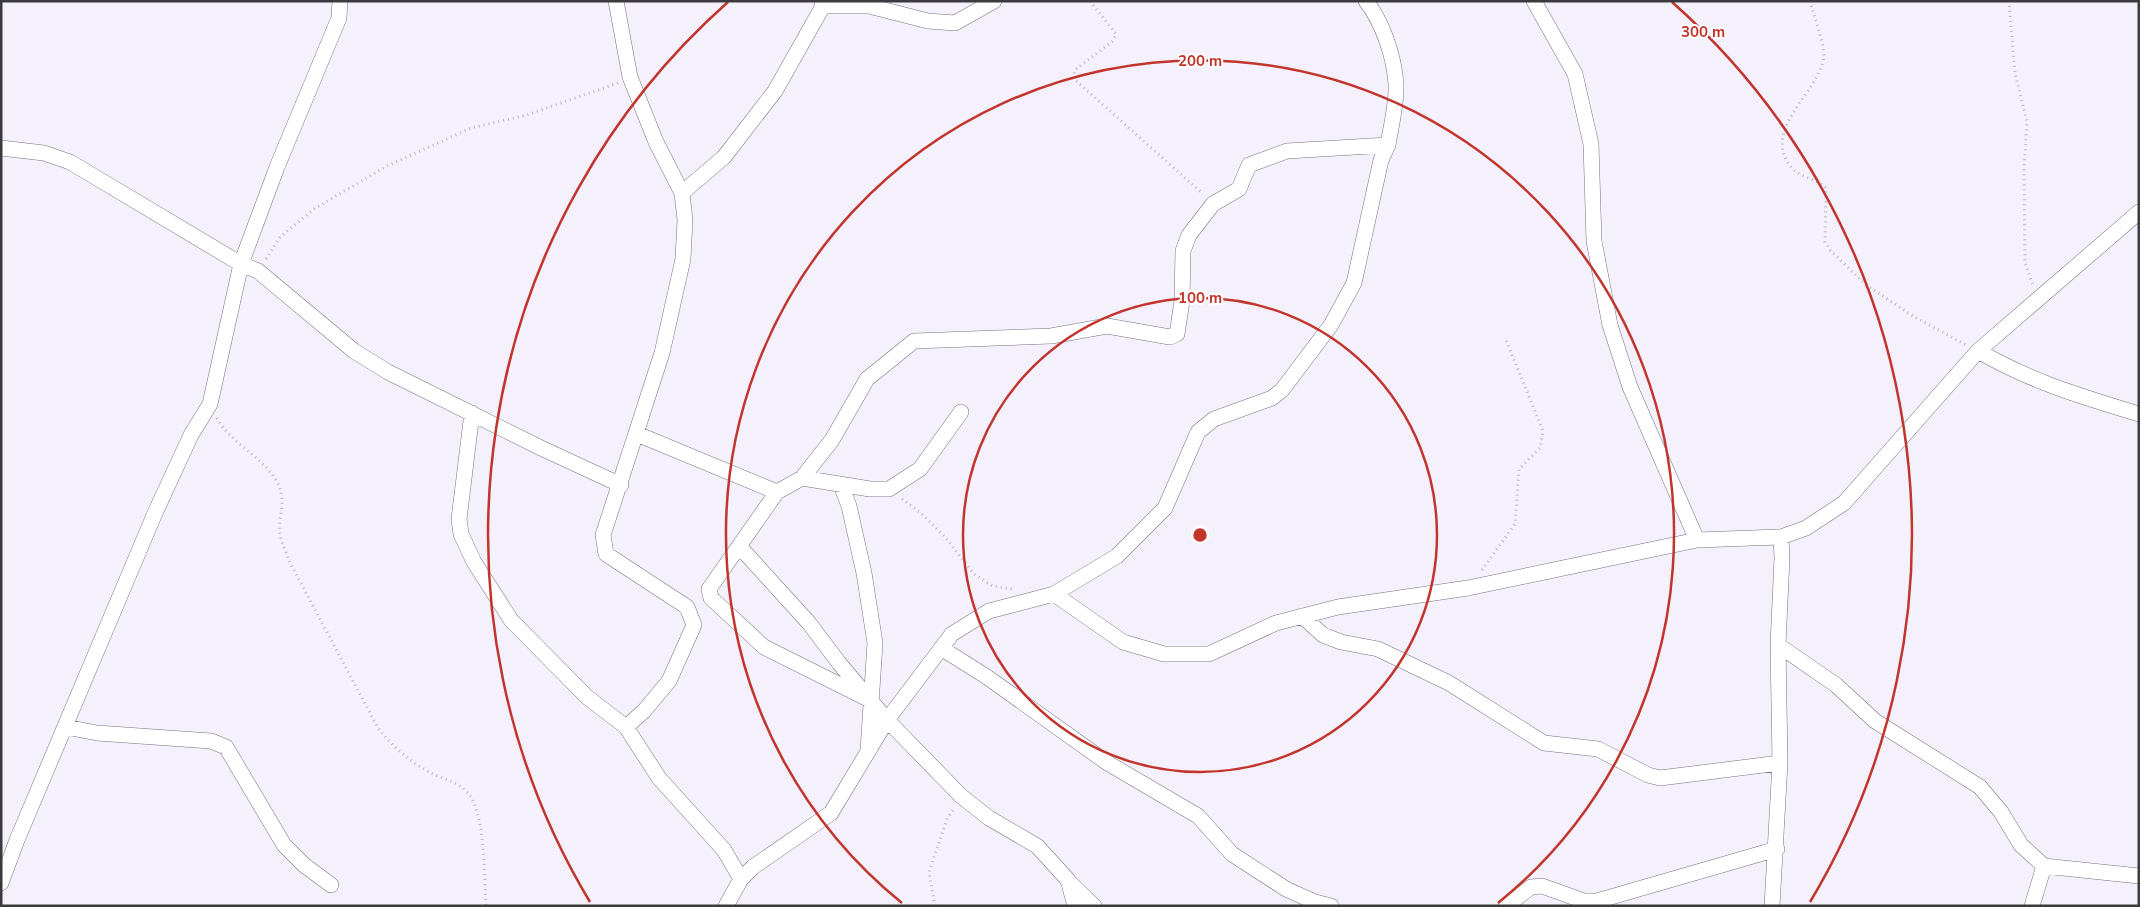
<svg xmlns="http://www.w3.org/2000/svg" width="2140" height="907" viewBox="0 0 2140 907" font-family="'Nunito Sans',sans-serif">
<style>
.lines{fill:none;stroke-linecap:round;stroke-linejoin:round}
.minor-casing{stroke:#76737d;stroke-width:16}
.path{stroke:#b9b6c0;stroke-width:3;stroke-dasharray:1 4;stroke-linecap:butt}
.minor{stroke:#fff;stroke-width:15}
.ring{fill:none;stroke:#c2342c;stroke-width:2.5}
.centre{fill:#c2342c;stroke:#fff;stroke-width:2.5}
.ring-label{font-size:15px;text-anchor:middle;font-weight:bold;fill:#c2342c;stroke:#fff;stroke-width:4;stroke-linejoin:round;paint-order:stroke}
</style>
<rect width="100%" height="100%" fill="#f4f1fd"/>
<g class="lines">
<defs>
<path id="minor" d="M616,1L630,77L656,142L682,193L685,220L683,259L662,353L603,535L606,554L687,607L694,625L669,681L644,711L626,727
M1534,1L1575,74L1591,144L1594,241L1610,325L1630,387L1697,540
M823,6H869L928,21L955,23L994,1
M1,148L44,153L70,162L241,264L258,271L354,351L388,372L541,448L621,485
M682,193L724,157L775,91L823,6L822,1
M1978,351C2032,382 2080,396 2139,414
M472,413L459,519L461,534L474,562L511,620L587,697L626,727L659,778L724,850L741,879
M637,434L777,492
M802,478L870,489H889L920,469L961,412
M841,485L849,506L864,573L875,643L868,751
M739,546L809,623L839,663L887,720L961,796L989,818L1037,846L1068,880L1075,906
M1054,594L1123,642L1164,654H1209L1276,623L1338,607L1468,588L1697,540L1781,537L1806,528L1844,503L1978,351L2139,212
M1302,616L1323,635L1341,642L1378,649L1449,683L1544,743L1598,749L1648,775L1660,778L1780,763
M1778,645L1836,685L1875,721L1980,787L2001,812L2021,845L2044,866L2139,876
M941,648L987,677L1106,762L1198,816L1232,854L1286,889L1315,902L1331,906
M870,700L764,647L711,598L709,589L777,492L802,478L832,440L867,379L914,341L1051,336L1107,326L1170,337L1177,334L1182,301L1183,251L1189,235L1213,204L1239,189L1249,165L1287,151L1388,145C1391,126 1397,103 1396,84C1394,56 1383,23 1366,1
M66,727L97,733L211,741L226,747L284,845L304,865L331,885
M1068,881L1094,906
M1,883L17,840L155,513L191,435L210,404L241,264L277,167L339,18L340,1
M726,906L741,879L753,867L831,813L887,720L952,634L989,611L1054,594L1117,556L1165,508L1198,432L1214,419L1272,398L1282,390L1331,325L1354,283L1381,160L1388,145
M1506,906L1531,887L1542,886L1584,901H1597L1777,849
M1772,906L1780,763L1778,645L1782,558L1781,537
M2032,906L2044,866"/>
</defs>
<use href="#minor" class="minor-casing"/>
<path class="path" d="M1090,1L1116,34L1113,41L1075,70L1073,78L1203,194
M1810,1C1813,13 1825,47 1824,57C1819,93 1758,131 1793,169C1802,178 1817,179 1826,188L1825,242L1830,250L1866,285L1913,316L1966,345
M2009,1L2015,73L2027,122L2024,169L2025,263L2033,285
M266,259L280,237L314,209L387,166L471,128L527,115L618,83
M217,418C230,443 261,455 276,480C288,501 278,513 280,533C281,542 286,551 288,559L378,728C392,746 410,762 431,773C441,778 457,782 465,790C486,808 484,878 486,906
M902,499L922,514L945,537L974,574L992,586L1012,589
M1482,570L1515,524L1519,469L1540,448L1543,431L1506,340
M935,906L929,872L947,819L955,807"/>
<use href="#minor" class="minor"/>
</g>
<g class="ring">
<circle cx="1200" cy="535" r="237"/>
<path d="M902 903A474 474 0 1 1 1498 903"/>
<path d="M590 902A712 712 0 0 1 728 2M1672 2A712 712 0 0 1 1810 902"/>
</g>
<circle cx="1200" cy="535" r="8" class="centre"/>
<g class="ring-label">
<text x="1703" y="37">300 m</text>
<text x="1200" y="66">200 m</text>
<text x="1200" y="303">100 m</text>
</g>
<rect width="2140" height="907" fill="none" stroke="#3b3a3e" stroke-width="5"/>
</svg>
